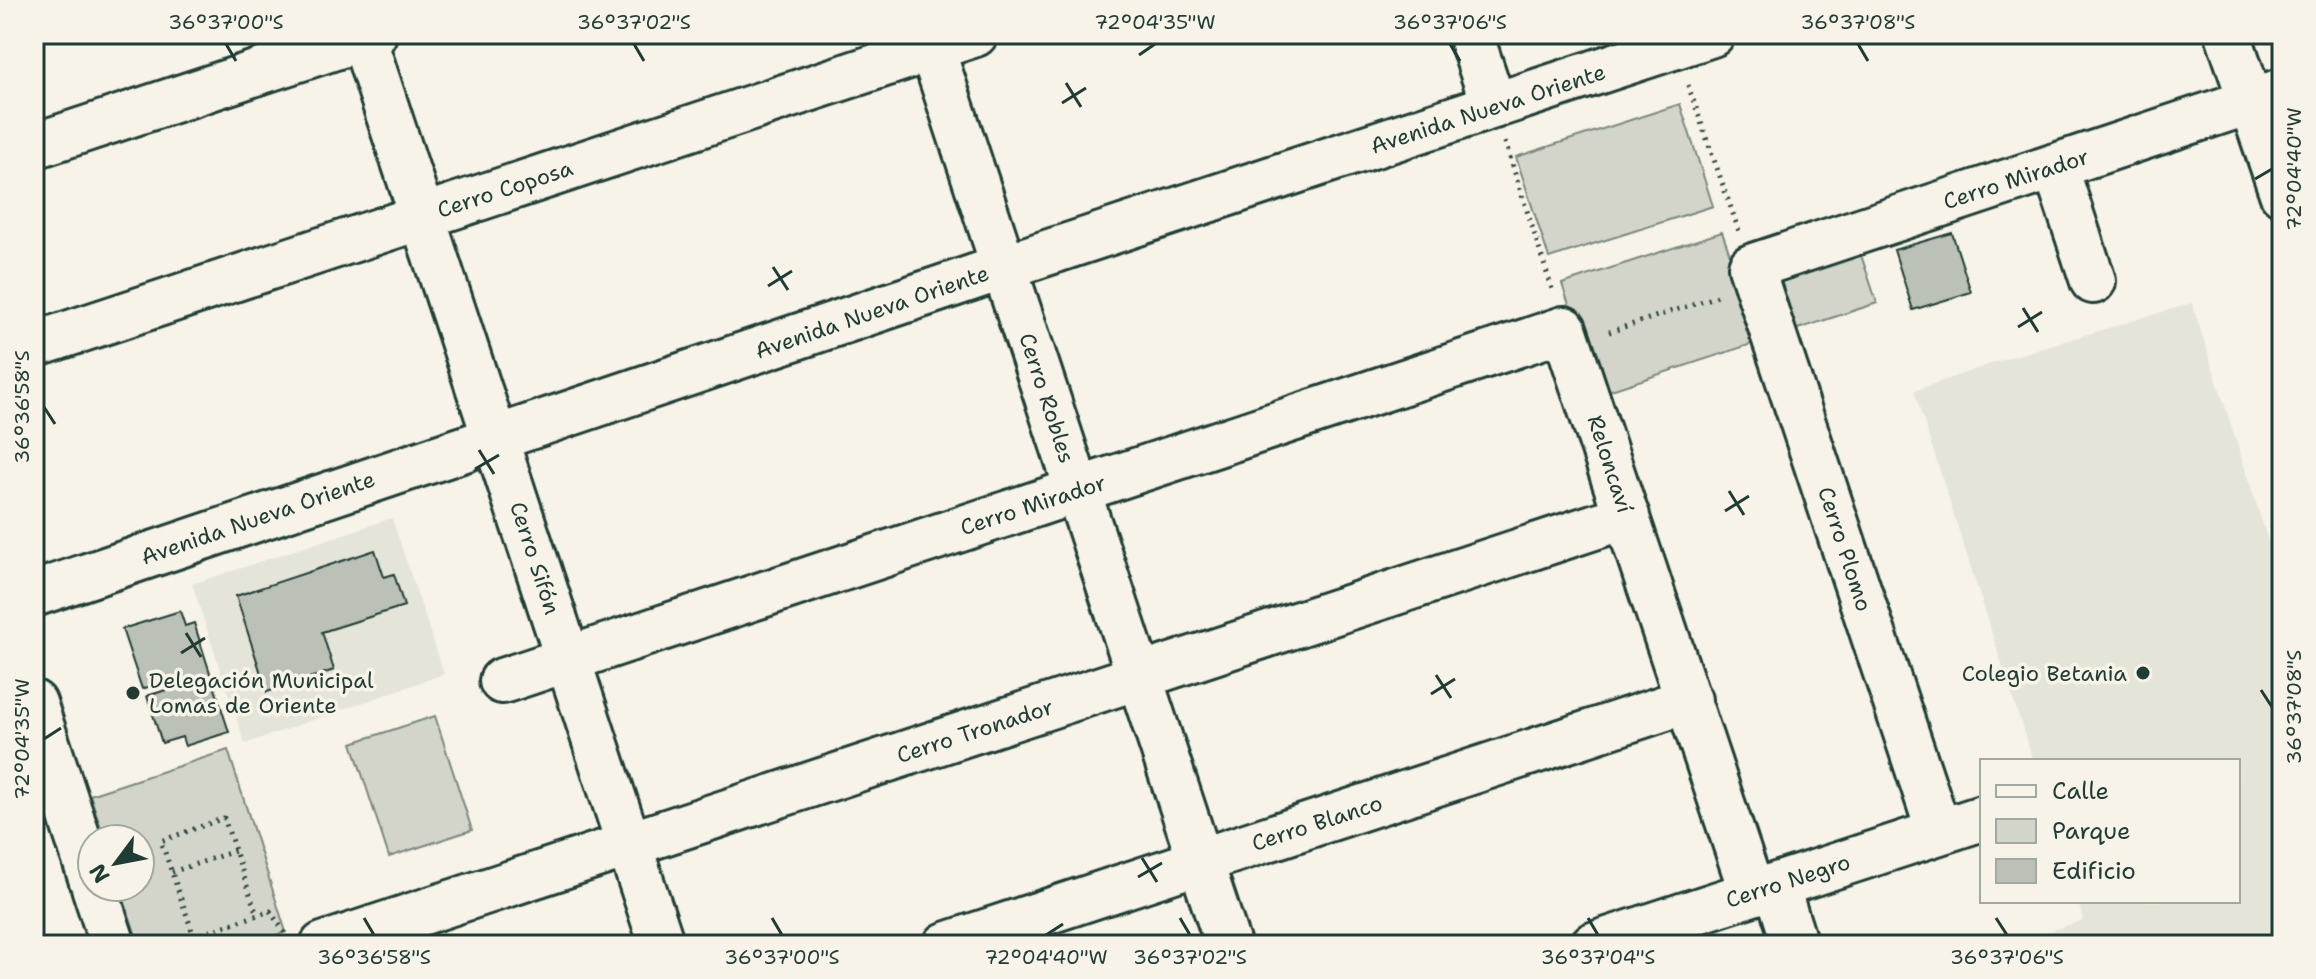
<svg xmlns="http://www.w3.org/2000/svg" width="2316" height="979" viewBox="0 0 2316 979" font-family="'Shantell Sans',sans-serif">
<style>
.built{fill:#e5e4d9}
.green{fill:#d3d5ca;stroke:#79897f;stroke-width:2}
.building{fill:#bbc1b6;stroke:#1f3d34;stroke-width:2}
.lines{fill:none;stroke-linecap:round;stroke-linejoin:round}
.minor-casing{stroke:#1f3d34;stroke-width:50}
.path{stroke:#1f3d34;stroke-width:5;stroke-dasharray:2 6;stroke-linecap:butt}
.minor{stroke:#f7f3e8;stroke-width:44}
.ticks{fill:none;stroke:#1f3d34;stroke-width:3}
.poi-dot{fill:#1f3d34;stroke:#f7f3e8;stroke-width:3}
.labels{text-anchor:middle;dominant-baseline:central;stroke-width:7;stroke-linejoin:round;paint-order:stroke}
.street-label{font-size:22px;fill:#1f3d34;stroke:#f7f3e8}
.poi-label{font-size:22px;fill:#1f3d34;stroke:#f7f3e8;text-anchor:end}
.neatline{fill:none;stroke:#1f3d34;stroke-width:3}
.ticks-label{font-size:20px;text-anchor:middle;fill:#1f3d34}
</style>
<rect width="100%" height="100%" fill="#f7f3e8"/>
<filter id="ink" filterUnits="userSpaceOnUse"><feTurbulence type="fractalNoise" baseFrequency=".0125" numOctaves="2"/><feDisplacementMap in="SourceGraphic" scale="16" xChannelSelector="R" yChannelSelector="G"/><feConvolveMatrix kernelMatrix="1 2 1 2 8 2 1 2 1" color-interpolation-filters="sRGB"/></filter>
<g filter="url(#ink)">
<path class="built" d="M2192,303L2282,584V945H2008L2083,920L2078,901H2238V761H2033L1914,391L2005,359Z
M392,518L444,674L245,744L192,584Z"/>
<path class="green" d="M1680,104L1713,206L1549,258L1516,157Z
M1722,232L1739,281L1857,243L1877,303L1599,394L1562,284Z
M435,716L472,830L389,857L352,743Z
M228,750L286,932L247,945H139L120,887H140V839H105L90,795Z"/>
<path class="building" d="M1952,233L1971,292L1913,310L1894,250Z
M375,550L384,577L394,574L404,606L322,632L334,670L267,692L236,596Z
M180,611L185,626L194,623L229,732L185,746L182,737L162,743L147,696L169,689L166,681L142,689L122,629Z"/>
<g class="lines">
<defs>
<path id="minor" d="M362,34L662,945
M927,34L1228,945
M1470,34L1494,106
M2228,34L2282,193
M34,146L374,34
M2055,166L2093,281
M34,345L975,34
M34,594L1004,267L1712,34
M502,681L1564,329L1752,893
M34,703L92,881
M1939,832L1751,267L2282,91
M1776,885L1795,945
M94,887L113,945
M323,945L1627,516
M946,945L1689,700
M1593,945L1982,818"/>
</defs>
<use href="#minor" class="minor-casing"/>
<path class="path" d="M1688,85L1739,231
M1505,142L1553,292
M1609,332L1721,295
M172,872L235,851
M194,936L270,911L285,933
M197,945L161,841L224,818L257,915"/>
<use href="#minor" class="minor"/>
</g>
</g>
<path class="ticks" d="M226,44L236,61M634,44L644,61M1450,44L1460,61M1858,44L1868,61M1139,55L1155,44M1066,83L1081,107M1062,103L1086,88M2255,179L2272,169M773,267L788,290M768,286L792,271M2023,308L2038,332M2018,327L2042,312M44,407L55,424M479,450L494,474M475,469L499,455M1729,491L1744,515M1725,511L1749,496M186,633L201,657M181,653L205,638M1436,675L1451,698M2261,690L2272,707M1431,694L1455,679M44,739L61,728M1142,858L1157,882M1138,877L1162,863M364,918L374,935M772,918L782,935M1180,918L1190,935M1588,918L1598,935M1996,918L2007,935M1046,935L1063,924"/>
<g class="poi-dot">
<circle cx="2143" cy="673" r="8"/>
<circle cx="133" cy="693" r="8"/>
</g>
<g class="labels">
<g class="street-label">
<text transform="translate(1488 109) rotate(-18)">Avenida Nueva Oriente</text>
<text transform="translate(2016 179) rotate(-18)">Cerro Mirador</text>
<text transform="translate(505 189) rotate(-18)">Cerro Coposa</text>
<text transform="translate(872 312) rotate(-19)">Avenida Nueva Oriente</text>
<text transform="translate(1047 398) rotate(72)">Cerro Robles</text>
<text transform="translate(1610 464) rotate(72)">Reloncaví</text>
<text transform="translate(1033 505) rotate(-18)">Cerro Mirador</text>
<text transform="translate(258 518) rotate(-19)">Avenida Nueva Oriente</text>
<text transform="translate(1845 549) rotate(72)">Cerro Plomo</text>
<text transform="translate(535 558) rotate(72)">Cerro Sifón</text>
<text transform="translate(975 731) rotate(-18)">Cerro Tronador</text>
<text transform="translate(1317 823) rotate(-18)">Cerro Blanco</text>
<text transform="translate(1788 881) rotate(-18)">Cerro Negro</text>
</g>
<g class="poi-label">
<text x="2127" y="673">Colegio Betania</text>
<text x="149" y="680" text-anchor="start">Delegación Municipal<tspan x="149" dy="25">Lomas de Oriente</tspan></text>
</g>
</g>
<rect width="2316" height="979" fill="none" stroke="#f7f3e8" stroke-width="88"/>
<rect x="1980" y="759" width="260" height="144" fill="#f7f3e8" stroke="#a1aaa0" stroke-width="2"/>
<rect x="1996" y="785" width="40" height="12" fill="#f7f3e8" stroke="#a1aaa0" stroke-width="2"/>
<text x="2052" y="799" font-size="24" fill="#1f3d34">Calle</text>
<rect x="1996" y="819" width="40" height="24" fill="#d3d5ca" stroke="#a1aaa0" stroke-width="2"/>
<text x="2052" y="839" font-size="24" fill="#1f3d34">Parque</text>
<rect x="1996" y="859" width="40" height="24" fill="#bbc1b6" stroke="#a1aaa0" stroke-width="2"/>
<text x="2052" y="879" font-size="24" fill="#1f3d34">Edificio</text>
<g transform="translate(116 863) rotate(238)"><circle r="38" fill="#f7f3e8" stroke="#a1aaa0" stroke-width="2"/>
<path d="M0-6L14 30L0 20L-14 30Z" fill="#1f3d34"/>
<text y="-12" font-size="22" font-weight="bold" text-anchor="middle" fill="#1f3d34">N</text>
</g>
<rect x="44" y="44" width="2228" height="891" class="neatline"/>
<g class="ticks-label">
<text x="226" y="29">36°37'00"S</text>
<text x="634" y="29">36°37'02"S</text>
<text x="1155" y="29">72°04'35"W</text>
<text x="1450" y="29">36°37'06"S</text>
<text x="1858" y="29">36°37'08"S</text>
<text transform="translate(2294 169) rotate(-90)" y="7">72°04'40"W</text>
<text transform="translate(22 407) rotate(-90)" y="7">36°36'58"S</text>
<text transform="translate(2294 707) rotate(-90)" y="7">36°37'08"S</text>
<text transform="translate(22 739) rotate(-90)" y="7">72°04'35"W</text>
<text x="374" y="964">36°36'58"S</text>
<text x="782" y="964">36°37'00"S</text>
<text x="1046" y="964">72°04'40"W</text>
<text x="1190" y="964">36°37'02"S</text>
<text x="1598" y="964">36°37'04"S</text>
<text x="2007" y="964">36°37'06"S</text>
</g>
</svg>
